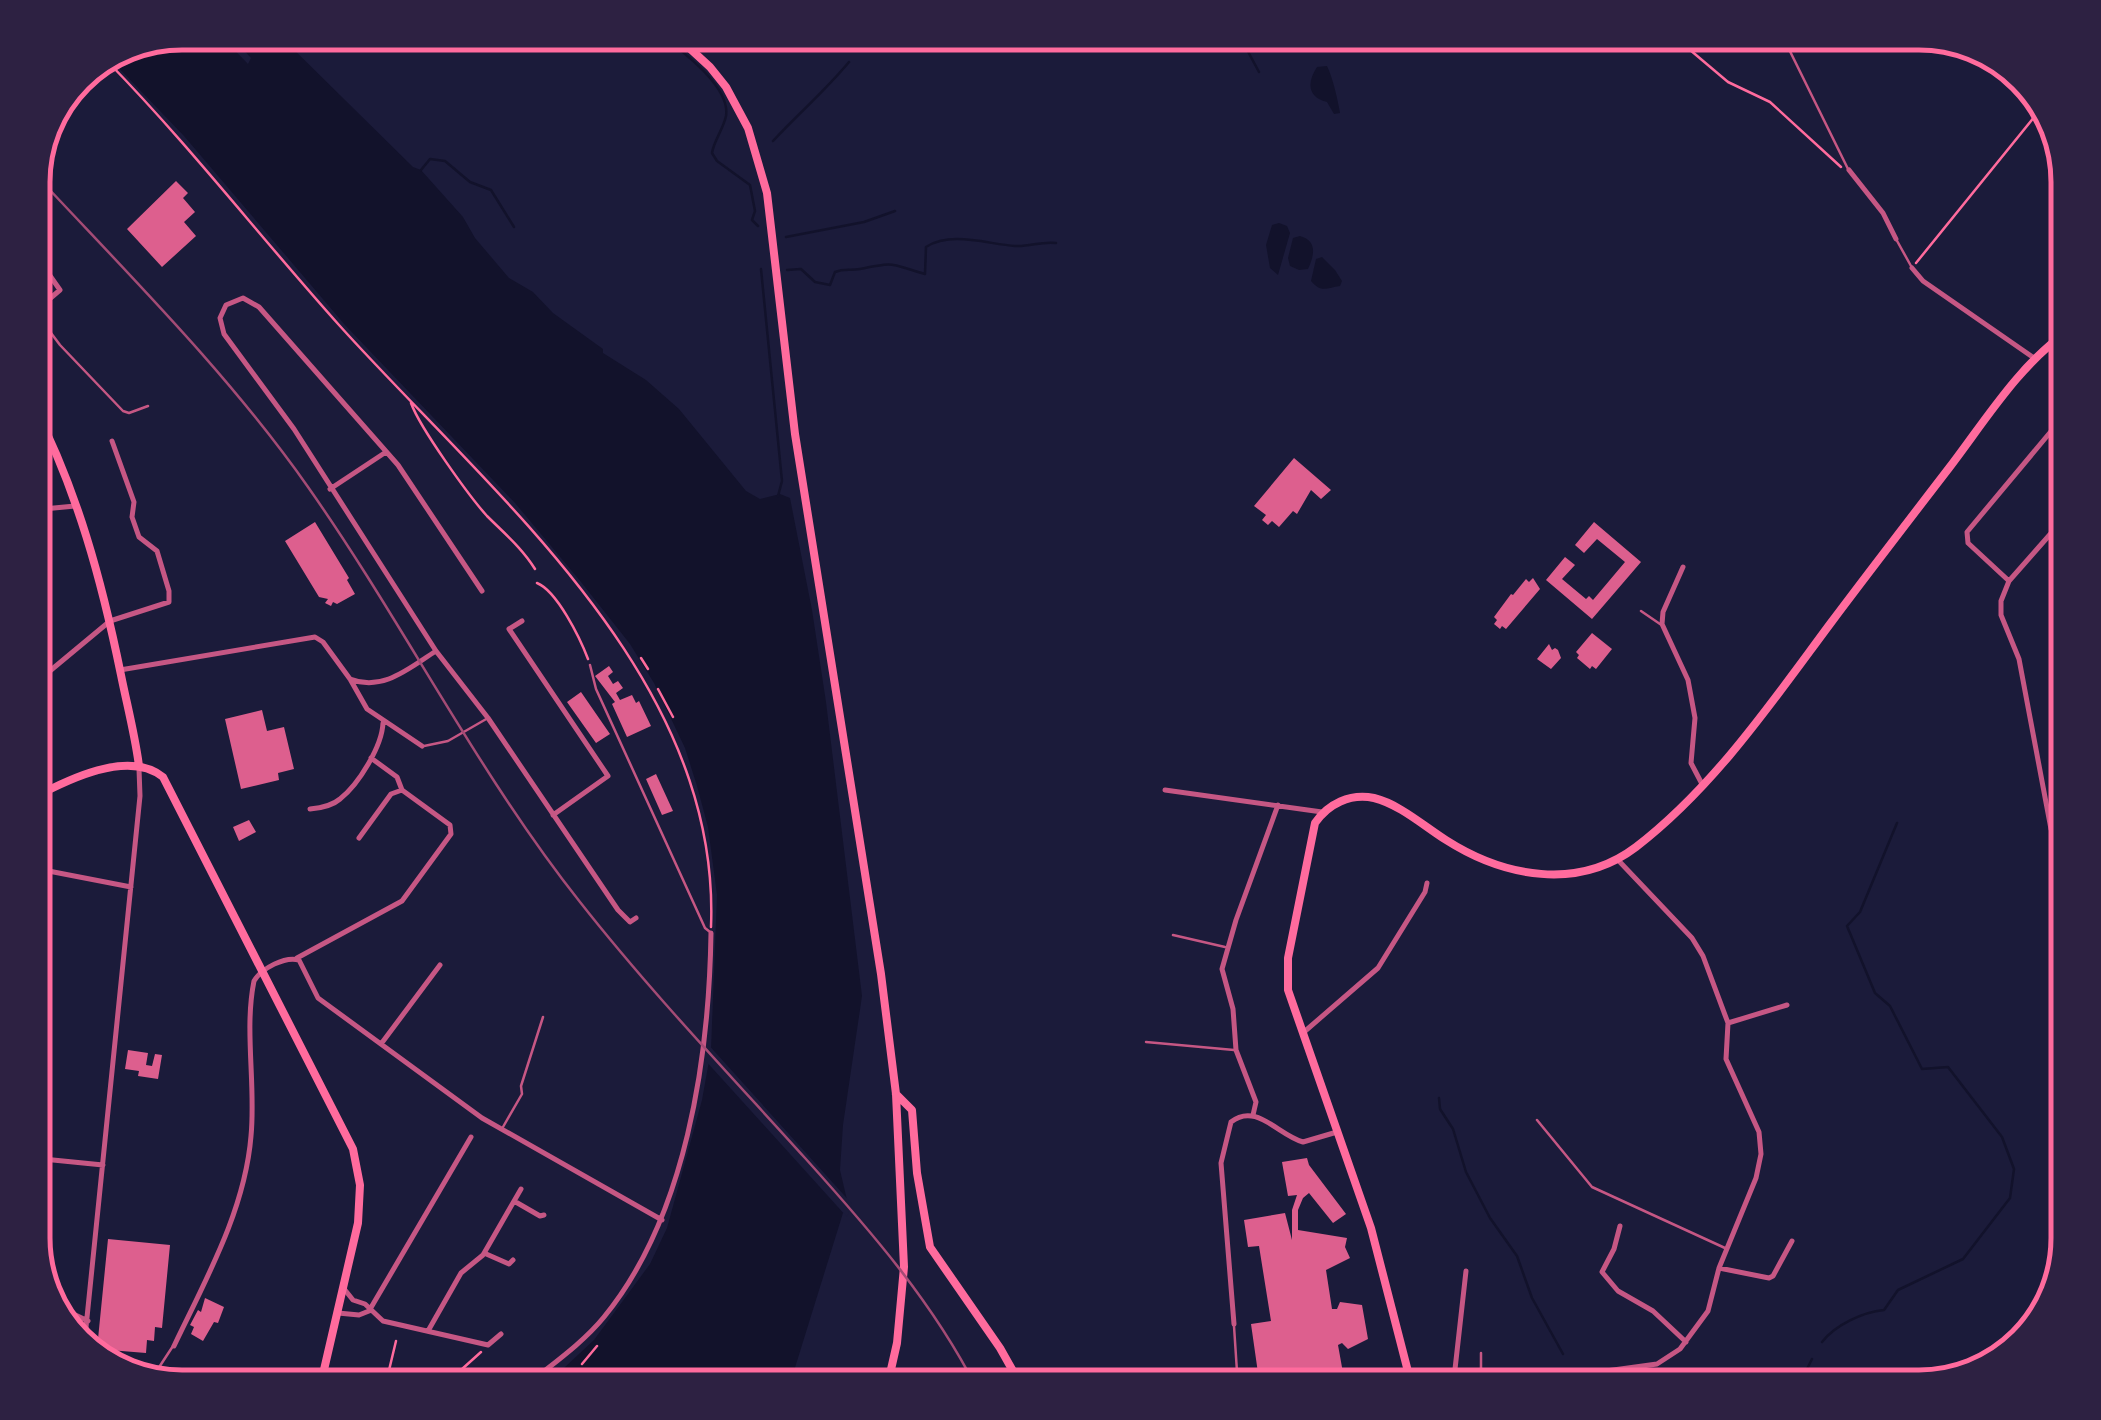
<svg xmlns="http://www.w3.org/2000/svg" width="2101" height="1420" viewBox="0 0 2101 1420" font-family="Manrope,sans-serif">
<style>
.water{fill:#12122b}
.pier{fill:#1b1b3a}
.lines{fill:none;stroke-linecap:round;stroke-linejoin:round}
.stream{stroke:#12122b;stroke-width:2.5}
.building{fill:#dd5f8e}
.path{stroke:#ff6b9d;stroke-width:2.5}
.service{stroke:#c65784;stroke-width:2.5}
.minor{stroke:#c65784;stroke-width:5}
.secondary{stroke:#ff6b9d;stroke-width:8}
.rail{stroke:#a44b75;stroke-width:2.5}
.rim{fill:none;stroke:#ff6b9d;stroke-width:5}
</style>
<rect width="100%" height="100%" fill="#1b1b3a"/>
<path class="water" d="M182,33H218L248,64L251,58L228,33H277L413,167L421,170L463,217L475,238L509,278L533,292L553,313L603,349V353L646,380L679,409L746,491L760,499L780,494L790,498L812,610L826,702L862,996L843,1125L840,1170L847,1200L789,1387H548L552,1384L550,1381L594,1340L650,1264L667,1228L702,1100L711,1050L717,895L708,827L697,786L685,748L654,683L630,644L581,582L515,503L345,325L184,136L112,61Z
M1327,66C1333,78 1338,101 1340,113L1334,114L1327,102C1307,97 1307,82 1317,67Z
M1279,223L1287,226L1290,233L1278,275L1270,268L1266,245L1272,225Z
M1300,236C1318,241 1314,256 1308,269L1299,270L1290,266L1288,258L1293,238Z
M1322,257L1335,270L1342,281L1340,286C1327,288 1321,293 1311,281L1316,259Z"/>
<path class="pier" d="M706,1042L852,1204L847,1217L704,1059Z"/>
<g class="lines">
<path class="stream" d="M659,33C680,50 731,86 726,116C723,130 714,140 712,153L717,161L750,185L755,211L752,220L758,226
M1238,33L1259,72
M773,141C798,114 825,91 849,62
M421,170L430,159L445,161L470,182L491,190L514,227
M786,237L864,222L895,211
M761,269L782,481L778,496
M787,270L801,269L815,282L830,285L835,272C845,268 850,271 860,269C897,261 890,264 925,274L926,247C951,231 987,244 1015,246C1030,247 1041,241 1056,243
M1439,1098L1440,1109L1453,1129L1466,1172L1490,1218L1517,1256L1532,1298L1563,1354
M1822,1342C1835,1325 1863,1312 1884,1310L1898,1290L1963,1259L2010,1198L2014,1169L2002,1137L1948,1067L1922,1069L1890,1006L1875,993L1847,926L1860,912L1897,823
M1798,1387L1812,1359"/>
</g>
<path class="building" d="M176,181L188,193L183,198L195,212L184,222L196,236L162,267L127,229Z
M1294,458L1331,490L1321,499L1311,490L1297,514L1293,511L1279,527L1272,521L1268,525L1262,520L1266,515L1254,506Z
M315,522L349,578L347,580L355,594L337,604L333,602L331,606L325,603L328,599L319,597L285,541Z
M1594,522L1641,562L1592,619L1546,580L1565,557L1575,565L1562,579L1586,599L1589,596L1593,600L1625,562L1597,539L1584,553L1575,545Z
M1533,578L1540,589L1506,629L1502,626L1500,629L1494,624L1497,620L1494,617L1511,594L1513,595L1526,579L1529,582Z
M1592,633L1612,649L1596,669L1592,666L1590,669L1577,658L1579,655L1576,652Z
M1549,644L1552,650L1555,648L1558,650L1561,658L1551,669L1537,659Z
M609,666L613,672L608,676L613,684L618,681L623,688L616,693L620,700L632,695L636,703L639,701L651,726L627,737L612,704L615,702L595,676Z
M581,692L610,734L596,743L567,702Z
M262,710L267,731L284,727L294,769L278,773L279,780L241,789L225,719Z
M656,774L673,811L662,815L646,779Z
M249,820L256,832L239,841L233,827Z
M128,1050L148,1053L146,1065L152,1066L155,1054L162,1055L158,1079L138,1076L139,1071L125,1069Z
M1307,1158L1309,1165L1346,1214L1333,1223L1309,1193L1303,1198L1298,1210V1230L1347,1238L1345,1247L1350,1258L1326,1270L1332,1309H1337L1340,1302L1362,1305L1368,1339L1348,1349L1342,1343L1338,1345L1345,1384L1349,1385L1352,1378L1359,1379V1376L1374,1378L1376,1387H1260L1251,1324L1271,1321L1259,1246L1248,1247L1244,1220L1285,1213L1292,1240V1210L1297,1195L1288,1196L1282,1162Z
M108,1239L170,1245L162,1328L155,1327L154,1341L147,1340L146,1353L97,1349Z
M205,1298L224,1307L218,1323L214,1322L203,1341L191,1334L194,1327L190,1325L198,1310L201,1312Z"/>
<g class="lines">
<path class="path" d="M1670,33L1728,82L1770,102L1841,167
M109,63C190,146 261,238 339,325C491,494 721,676 711,927
M1916,263L2044,105
M411,403C420,428 469,496 487,516C504,533 522,548 535,569
M537,583C557,591 580,638 588,659
M33,638L49,661
M641,658L648,669
M658,689L673,717
M582,1364L597,1346
M385,1387L396,1341
M442,1387L481,1352
M538,1387L545,1381"/>
<path class="service" d="M1781,33L1848,169
M1896,239L1911,266
M33,257L46,270
M36,313L60,345L123,411L129,413L148,406
M1641,611L1660,624
M590,665L596,689L705,928L710,932
M424,746L448,741L488,718
M1173,935L1225,947
M1146,1042L1234,1050
M1537,1120L1592,1187L1725,1248
M503,1127L522,1094L521,1086L543,1017
M1234,1326L1238,1387
M152,1378L173,1346
M1473,1387L1481,1372V1353"/>
<path class="minor" d="M1849,170L1883,213L1896,239
M1912,268L1923,281L2034,358
M33,313L60,290L46,270
M330,489L386,452
M33,510L75,506
M2068,514L2009,581L2001,601V615L2019,659L2051,829L2068,869
M1683,567L1663,612L1662,624L1688,680L1695,718L1691,763L1702,784
M2009,581L1968,543L1967,532L2068,411
M482,591L398,465L259,307L243,298L226,305L220,318L224,334L294,429L436,651L488,718L618,910L630,922L636,918
M522,621L509,629L608,776L553,815
M33,664L48,671
M120,670L315,637L323,642L350,679L367,709L422,746
M350,679C383,692 409,668 436,651
M33,685L110,621L169,602V591L157,551L139,537L132,517L134,502L112,441
M1165,790L1322,812
M310,809C321,808 332,806 340,799C359,784 382,746 383,723
M2049,817L2068,807
M359,838L391,794L402,790
M33,868L131,887
M297,958L402,901L451,834L450,825L402,790L397,777L371,758
M1728,1023L1787,1005
M1304,1032L1378,968L1425,892L1427,883
M381,1044L440,965
M1253,1115L1256,1102L1236,1050L1233,1009L1222,969L1236,920L1278,805
M33,1158L103,1165
M514,1201L540,1216L544,1215
M1620,1226L1614,1249L1602,1272L1618,1291L1653,1311L1686,1342
M484,1253L509,1264L513,1260
M1719,1268L1769,1278L1773,1276L1792,1241
M345,1290L353,1300L365,1304L383,1321L488,1345L501,1334
M50,1303L88,1321
M369,1311L471,1137
M338,1313L359,1315L369,1311
M1234,1324L1221,1163L1231,1122C1256,1102 1278,1135 1303,1142L1337,1132
M428,1331L461,1273L483,1255L521,1189
M174,1346C206,1279 245,1210 251,1136C256,1085 244,1030 254,981C262,968 285,956 299,960L318,998L482,1118L662,1220
M84,1347L140,796L139,769
M2003,1358L2035,1313L2048,1304
M524,1387C551,1365 582,1344 604,1317C686,1217 709,1059 711,933
M1453,1387L1466,1271
M1588,1387L1606,1371L1657,1364L1680,1349L1708,1311L1719,1268L1756,1178L1761,1154L1759,1132L1726,1059L1728,1023L1703,956L1692,938L1618,860"/>
<path class="secondary" d="M673,33L710,67L726,87L748,128L767,193L795,434L881,974L896,1094L904,1267L897,1343L887,1387
M33,405C77,489 102,582 121,675C127,705 135,735 139,766
M33,798C67,780 128,749 163,777L353,1149L360,1185L358,1223L320,1387
M896,1094L912,1110L917,1173L930,1247L1000,1348L1022,1387
M1412,1387L1371,1228L1288,990V958L1315,823C1328,804 1350,793 1374,798C1399,804 1424,826 1446,840C1504,877 1578,891 1636,847C1714,787 1772,702 1830,624C1869,572 1909,520 1949,468C1985,421 2019,365 2068,331"/>
<path class="rail" d="M33,172C128,274 228,373 308,487C403,622 477,772 580,902C650,991 729,1074 805,1158C869,1229 932,1301 976,1387"/>
</g>
<path d="M0 0H2101V1420H0ZM182 50H1919A132 132 0 0 1 2051 182V1238A132 132 0 0 1 1919 1370H182A132 132 0 0 1 50 1238V182A132 132 0 0 1 182 50Z" fill="#2d2142" fill-rule="evenodd"/>
<path class="rim" d="M182 50H1919A132 132 0 0 1 2051 182V1238A132 132 0 0 1 1919 1370H182A132 132 0 0 1 50 1238V182A132 132 0 0 1 182 50Z"/>
</svg>
